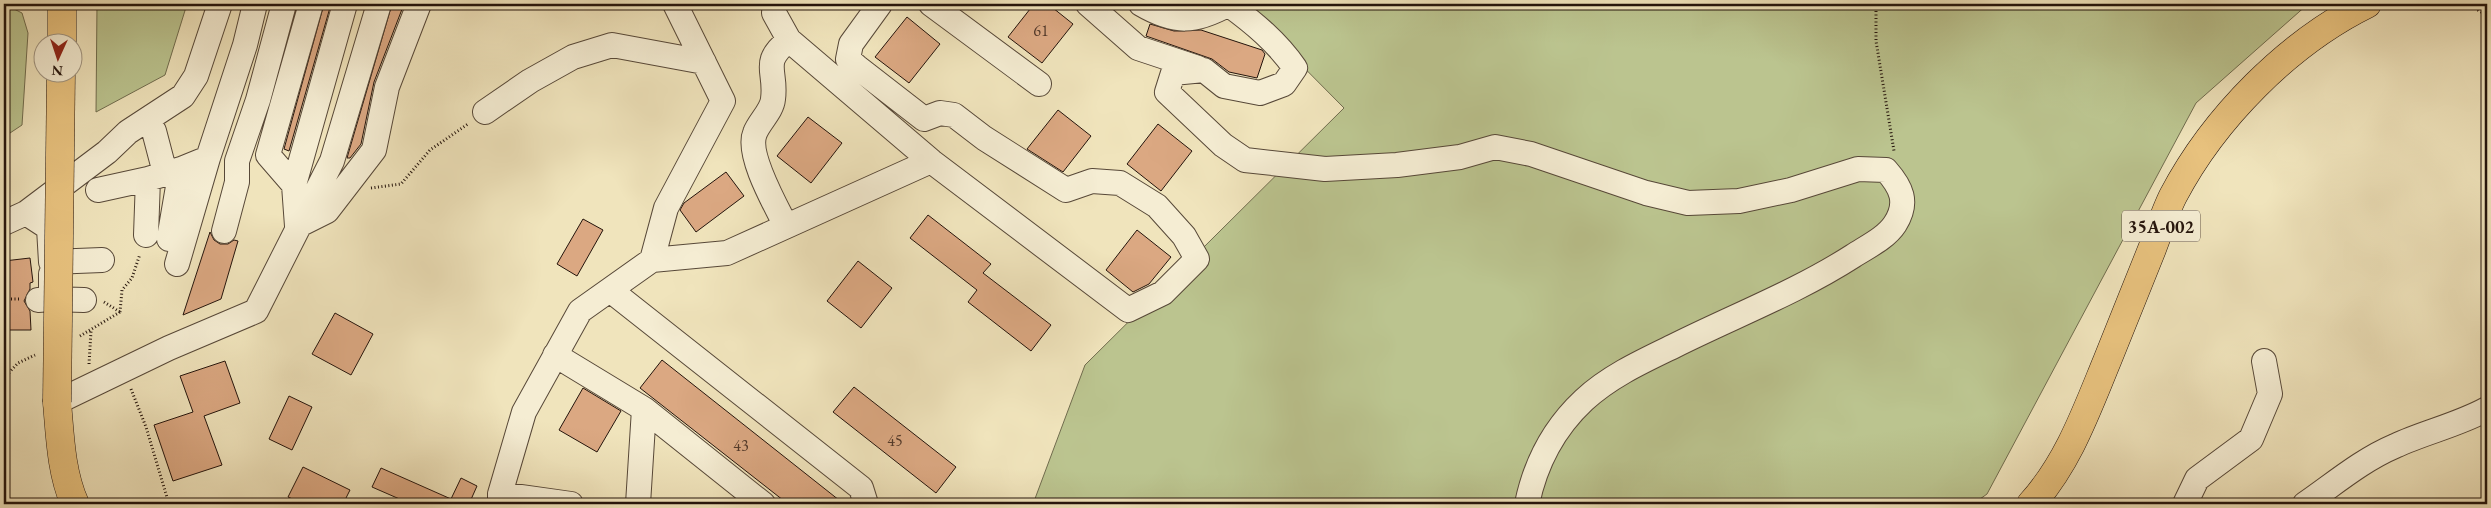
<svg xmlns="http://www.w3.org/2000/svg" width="2491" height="508" viewBox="0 0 2491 508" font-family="'EB Garamond',serif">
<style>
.green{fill:#bbc48f;stroke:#706c4e}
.building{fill:#dba882;stroke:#24140c}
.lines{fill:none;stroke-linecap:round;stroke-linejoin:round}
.minor-casing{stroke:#574838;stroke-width:26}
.major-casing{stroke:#24140c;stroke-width:29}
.highway-casing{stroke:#24140c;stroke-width:29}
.path{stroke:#24140c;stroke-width:3;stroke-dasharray:1 2.5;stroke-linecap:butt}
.minor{stroke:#f5edd3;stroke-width:24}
.major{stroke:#e8c27e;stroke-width:28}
.highway{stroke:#e8c27e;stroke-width:28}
.major-bridge-casing{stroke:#24140c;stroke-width:29;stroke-linecap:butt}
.major-bridge{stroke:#e8c27e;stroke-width:28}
.labels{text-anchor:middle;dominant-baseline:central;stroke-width:4;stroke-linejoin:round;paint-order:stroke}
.number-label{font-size:16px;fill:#52392a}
.shield{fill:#f5edd3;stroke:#635548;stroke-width:1}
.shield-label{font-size:18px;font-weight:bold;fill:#24140c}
</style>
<rect width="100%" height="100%" fill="#f0e4bc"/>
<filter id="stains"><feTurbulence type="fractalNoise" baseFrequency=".004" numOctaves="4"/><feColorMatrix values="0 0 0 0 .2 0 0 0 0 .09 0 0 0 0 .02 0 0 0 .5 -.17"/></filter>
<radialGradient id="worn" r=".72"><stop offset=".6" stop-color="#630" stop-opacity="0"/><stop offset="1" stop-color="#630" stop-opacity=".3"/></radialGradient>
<path class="green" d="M4,4L22,13L28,33L22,125L4,137Z
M97,4H187L165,75L96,112Z
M1241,4H2308L2196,103L1987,494L1973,504H1033L1085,365L1344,108Z"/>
<path class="building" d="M324,4H331L289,151L284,149Z
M392,4H404L374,82L361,144L350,158H347Z
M1034,4H1048L1073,24L1042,63L1008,37Z
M907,17L940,44L909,83L875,57Z
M1150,24L1174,31L1201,30L1262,50L1265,54L1257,78L1229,72L1212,59L1146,36Z
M1058,110L1091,136L1063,172L1027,149Z
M808,117L842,143L811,183L777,156Z
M1158,124L1192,151L1161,191L1127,164Z
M726,172L744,196L696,232L680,210L684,203Z
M928,215L991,264L983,273L1051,325L1031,351L968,302L977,290L910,238Z
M583,219L603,230L577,276L557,264Z
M1137,230L1171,257L1149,284L1133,292L1106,270Z
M210,232L214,240L220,244H228L234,240L238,241L221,299L183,315Z
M30,258L33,282L30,283V289L24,301L30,311L31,330H6L4,261Z
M858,261L892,288L861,328L827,301Z
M335,313L373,334L351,375L312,354Z
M662,360L844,504H788L640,388Z
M225,361L240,403L204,416L222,465L173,481L154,425L193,412L180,376Z
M854,387L956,467L936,493L833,412Z
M583,388L621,411L597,452L559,430Z
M289,396L312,407L292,450L269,439Z
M303,467L350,490L343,504H304L288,497Z
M381,468L451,499L461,478L477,486L469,504H411L372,487Z"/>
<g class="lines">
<defs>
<path id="minor" d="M311,4L268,155L294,185L297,226L327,211L374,150L387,87L419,4
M775,4L774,13L789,40
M931,4L1039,84
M1088,4L1138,48L1198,68
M1141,4C1175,24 1195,23 1229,4
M1228,4C1254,23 1277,42 1295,68L1284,84L1260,93L1224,86L1204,70L1173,73L1167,92L1223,145L1245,160L1325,169L1397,165L1460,157L1495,147L1531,154L1646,193L1688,203L1739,201L1791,190L1858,169L1886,170C1901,187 1909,202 1895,224C1886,238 1867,247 1853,256C1797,292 1734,316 1674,346C1643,361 1610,376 1584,400C1554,428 1535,465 1527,504
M485,112L530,81L573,57L612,45L704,62
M154,131L165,173
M294,185L345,4
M98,190L148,179
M26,213L49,228L51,262L102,260
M4,223L26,213L107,152L128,132L183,96L196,76L220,4
M786,226C776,206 746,154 755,133C759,122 772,111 773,99C777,70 760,63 789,40L931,161
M224,231L237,182V161L258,100L284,4
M146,235L148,179L181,169
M169,239L181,169L208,158
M652,260L666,208L723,101L675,4
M177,264L208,158L245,45L255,4
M610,290L861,488L866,504
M51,299L84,300
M38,300L51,299V274
M555,355L644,409L638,504
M57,402L169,348L256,311L332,161L379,4
M644,409L763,504
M500,494L524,412L580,311L652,260L727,253L931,161L1128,310L1163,293L1197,259L1184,236L1157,206L1120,183L1092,181L1066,190L984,138L954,115L940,113L924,119L857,67L848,59L851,44L880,4
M500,504V494L571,504
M2185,504L2197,479L2251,439L2270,394L2264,361
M2305,504C2334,484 2362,460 2395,446C2425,432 2458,425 2487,409"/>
<path id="major" d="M62,42V4
M57,402C60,436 61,473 75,504"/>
<path id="highway" d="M2031,504C2068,463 2086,412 2107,361C2122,324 2137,286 2152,249C2159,231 2165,212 2173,196C2214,118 2288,43 2367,4"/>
</defs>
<use href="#minor" class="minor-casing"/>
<use href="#major" class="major-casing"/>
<use href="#highway" class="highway-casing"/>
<path class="path" d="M1876,4V41L1894,151
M2469,4L2487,16
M371,188L401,184L430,150L468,124
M4,299H19
M104,302L120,312
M120,312L122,290L132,278L140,254
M80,336L120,312
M89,364L91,331
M4,378L18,363L35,355
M131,389L146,427L169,504"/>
<use href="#minor" class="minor"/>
<use href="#major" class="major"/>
<use href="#highway" class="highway"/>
<defs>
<path id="major-bridge" d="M57,402L61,72"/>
</defs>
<use href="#major-bridge" class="major-bridge-casing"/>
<use href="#major-bridge" class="major-bridge"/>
</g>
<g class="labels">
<g class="number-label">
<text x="1041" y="30">61</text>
<text x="895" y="440">45</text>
<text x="741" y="445">43</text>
</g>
<rect class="shield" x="2122" y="210.5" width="78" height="31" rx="4"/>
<g class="shield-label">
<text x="2161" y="226">35А-002</text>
</g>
</g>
<rect width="2491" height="508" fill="none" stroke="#f0e4bc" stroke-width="20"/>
<rect x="5" y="5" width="2481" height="498" fill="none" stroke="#24140c" stroke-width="2.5"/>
<rect x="10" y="10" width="2471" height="488" fill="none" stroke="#24140c"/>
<g transform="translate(58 58) rotate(183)"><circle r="24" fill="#f5edd3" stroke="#a19683"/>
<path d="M0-4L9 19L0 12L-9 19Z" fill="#8f2418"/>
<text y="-8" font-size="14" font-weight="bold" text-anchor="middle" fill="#24140c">N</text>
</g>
<rect width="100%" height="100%" filter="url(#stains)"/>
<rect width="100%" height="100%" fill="url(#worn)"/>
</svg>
